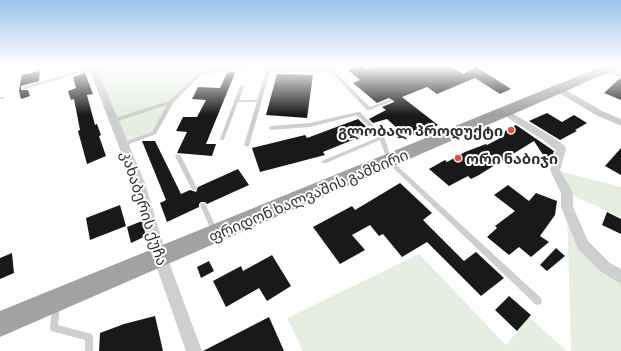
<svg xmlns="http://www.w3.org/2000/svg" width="621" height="351" viewBox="0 0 621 351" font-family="Commissioner,'Noto Sans Georgian',sans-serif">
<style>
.green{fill:#e5eee1}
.building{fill:#191919}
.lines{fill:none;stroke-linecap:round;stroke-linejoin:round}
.service{fill:#cfcfcf;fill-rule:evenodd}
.minor{fill:#cfcfcf;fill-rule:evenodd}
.trunk{fill:#a2a2a2;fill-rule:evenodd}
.poi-dot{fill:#e54d38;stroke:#fff;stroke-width:1.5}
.labels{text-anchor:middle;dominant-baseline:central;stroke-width:4;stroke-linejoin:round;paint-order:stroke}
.poi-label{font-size:15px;font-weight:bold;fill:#323232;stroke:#fff;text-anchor:end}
.street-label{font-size:15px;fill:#323232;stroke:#fff}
</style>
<rect width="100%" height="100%" fill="#fff"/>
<path class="green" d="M92,66H268L201,73L171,102L154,133L124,144Z
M281,66H322L333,72L268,70Z
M555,170L621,187V217L567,193Z
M567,207L583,245L621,277V351H571Z
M419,254L506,345L529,317L567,351H303L287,318Z"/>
<path class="building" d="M356,66H362L367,69L374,66H450L463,74L476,67L511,89L500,94L475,78L437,94L427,87L402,97L438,125L416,136L413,134L407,137L387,119L373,123L369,119L386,110L382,107L394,102V101L389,98L377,103L353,83L360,80L348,70Z
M40,71L39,81L21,86V90H28L30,96L21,99L19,91L22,73V75Z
M232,72L235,73L206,144H216L212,156L177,153L187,132L176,131L183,117H197L206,100L192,99L198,87L220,88L227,73Z
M85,73L93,94L87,95L95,125L97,124L101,135L99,136L106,156L87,164L78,131L80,130L74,99L71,100L68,91L76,88L73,77Z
M277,74L313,75L307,118L266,115Z
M619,79H621V100L604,93Z
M547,113L562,122L574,115L587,123L575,130L577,131L560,140L529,121Z
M358,119L372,132L323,152L325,155L260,172L252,148L305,135L307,138Z
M516,125L554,151L553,154L545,158L534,141L479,175L471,179L468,176L449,186L429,169L445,160L447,162L465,152L486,144L487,145L504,136L505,131Z
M142,141H155L181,194L190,190L196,192L198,187L238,169L249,185L207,204L205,202H201L199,204V207L167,222L160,203L166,200Z
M621,148V175L605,166Z
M400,183L432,213L423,220L464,261L476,252L504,278L481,296L427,242L402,257L383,234L379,236L370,225L352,235L365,250L340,264L313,227L352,206L355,210Z
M508,185L529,201L536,193L557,201L555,215L540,236L549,242L531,257L519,247L509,255L487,237L497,228L495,226L515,211L494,195Z
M120,205L126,226L90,240L86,218Z
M607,212L621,219V234L602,225Z
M142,221L146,236L131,243L127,227Z
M556,248L565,256L547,271L540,265Z
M12,253L14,273L0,279V258Z
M272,255L291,286L267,301L259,288L226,307L213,281L241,266L243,271Z
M209,261L214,271L201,278L197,267Z
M509,296L531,315L517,331L495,310Z
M155,316L163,351H99L100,333L124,324Z
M269,317L284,351H203Z"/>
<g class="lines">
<path class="service" d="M257,66H270L268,67L202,74L173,103L156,134L124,146L121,144L122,143L152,132L167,105L115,122L113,120V119L169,101L200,72Z
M277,66H283L276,69L328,71L320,66H325L334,71L370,107L389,100H391L393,101L369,110H367L332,73L274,71L272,70L270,71L249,146L247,147L244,145L257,102H238L224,139V140H220V139L240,86H244V87L239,100H257L266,70Z
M587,66H592L603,72L601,73H600Z
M93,67L96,68L26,89H22V87Z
M0,97H4V99H0Z
M358,112H360L384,136L392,161L541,298L542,301L541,304L538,305L535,304L388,163L380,140L326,163H322L321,162L322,161L379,137L357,115L310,127L271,130L269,128L271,126L310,123Z
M178,154L181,156L197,188L196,190H192L175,156Z
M201,203H205L218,232L217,234L215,235L213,234L200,205Z
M56,303L59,304L60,307L58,325L92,334L93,337V351H85V340L51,331L50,328L52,307L53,304Z"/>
<path class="minor" d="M88,66H96L145,183L167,257L202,351H186L153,257L133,183Z
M602,68H608L621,73V78L602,72Z
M559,86L602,111L621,119V126L596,115L556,91L555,89Z
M505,109L551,136L565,146L566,149L560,170L573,193V207L588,241L610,263L621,269V284L600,271L578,249L561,207V193L550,170L556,150L543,140L502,114L500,112Z"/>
<path class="trunk" d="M603,66H621V67L0,337V311Z"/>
</g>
<linearGradient id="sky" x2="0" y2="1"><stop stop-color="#9dc4ea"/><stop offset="0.57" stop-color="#fff"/><stop offset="1" stop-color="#fff" stop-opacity="0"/></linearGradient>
<rect width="621" height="115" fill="url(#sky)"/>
<g class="poi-dot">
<circle cx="511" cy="130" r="4"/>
<circle cx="458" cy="158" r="4"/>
</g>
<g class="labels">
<g class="poi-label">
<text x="503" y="130">გლობალ პროდუქტი</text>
<text x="466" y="158" text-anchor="start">ორი ნაბიჯი</text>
</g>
<g class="street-label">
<text transform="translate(308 195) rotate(-23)">ფრიდონ ხალვაშის გამზირი</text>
<text transform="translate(145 208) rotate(72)">კახაბერის ქუჩა</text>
</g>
</g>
</svg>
